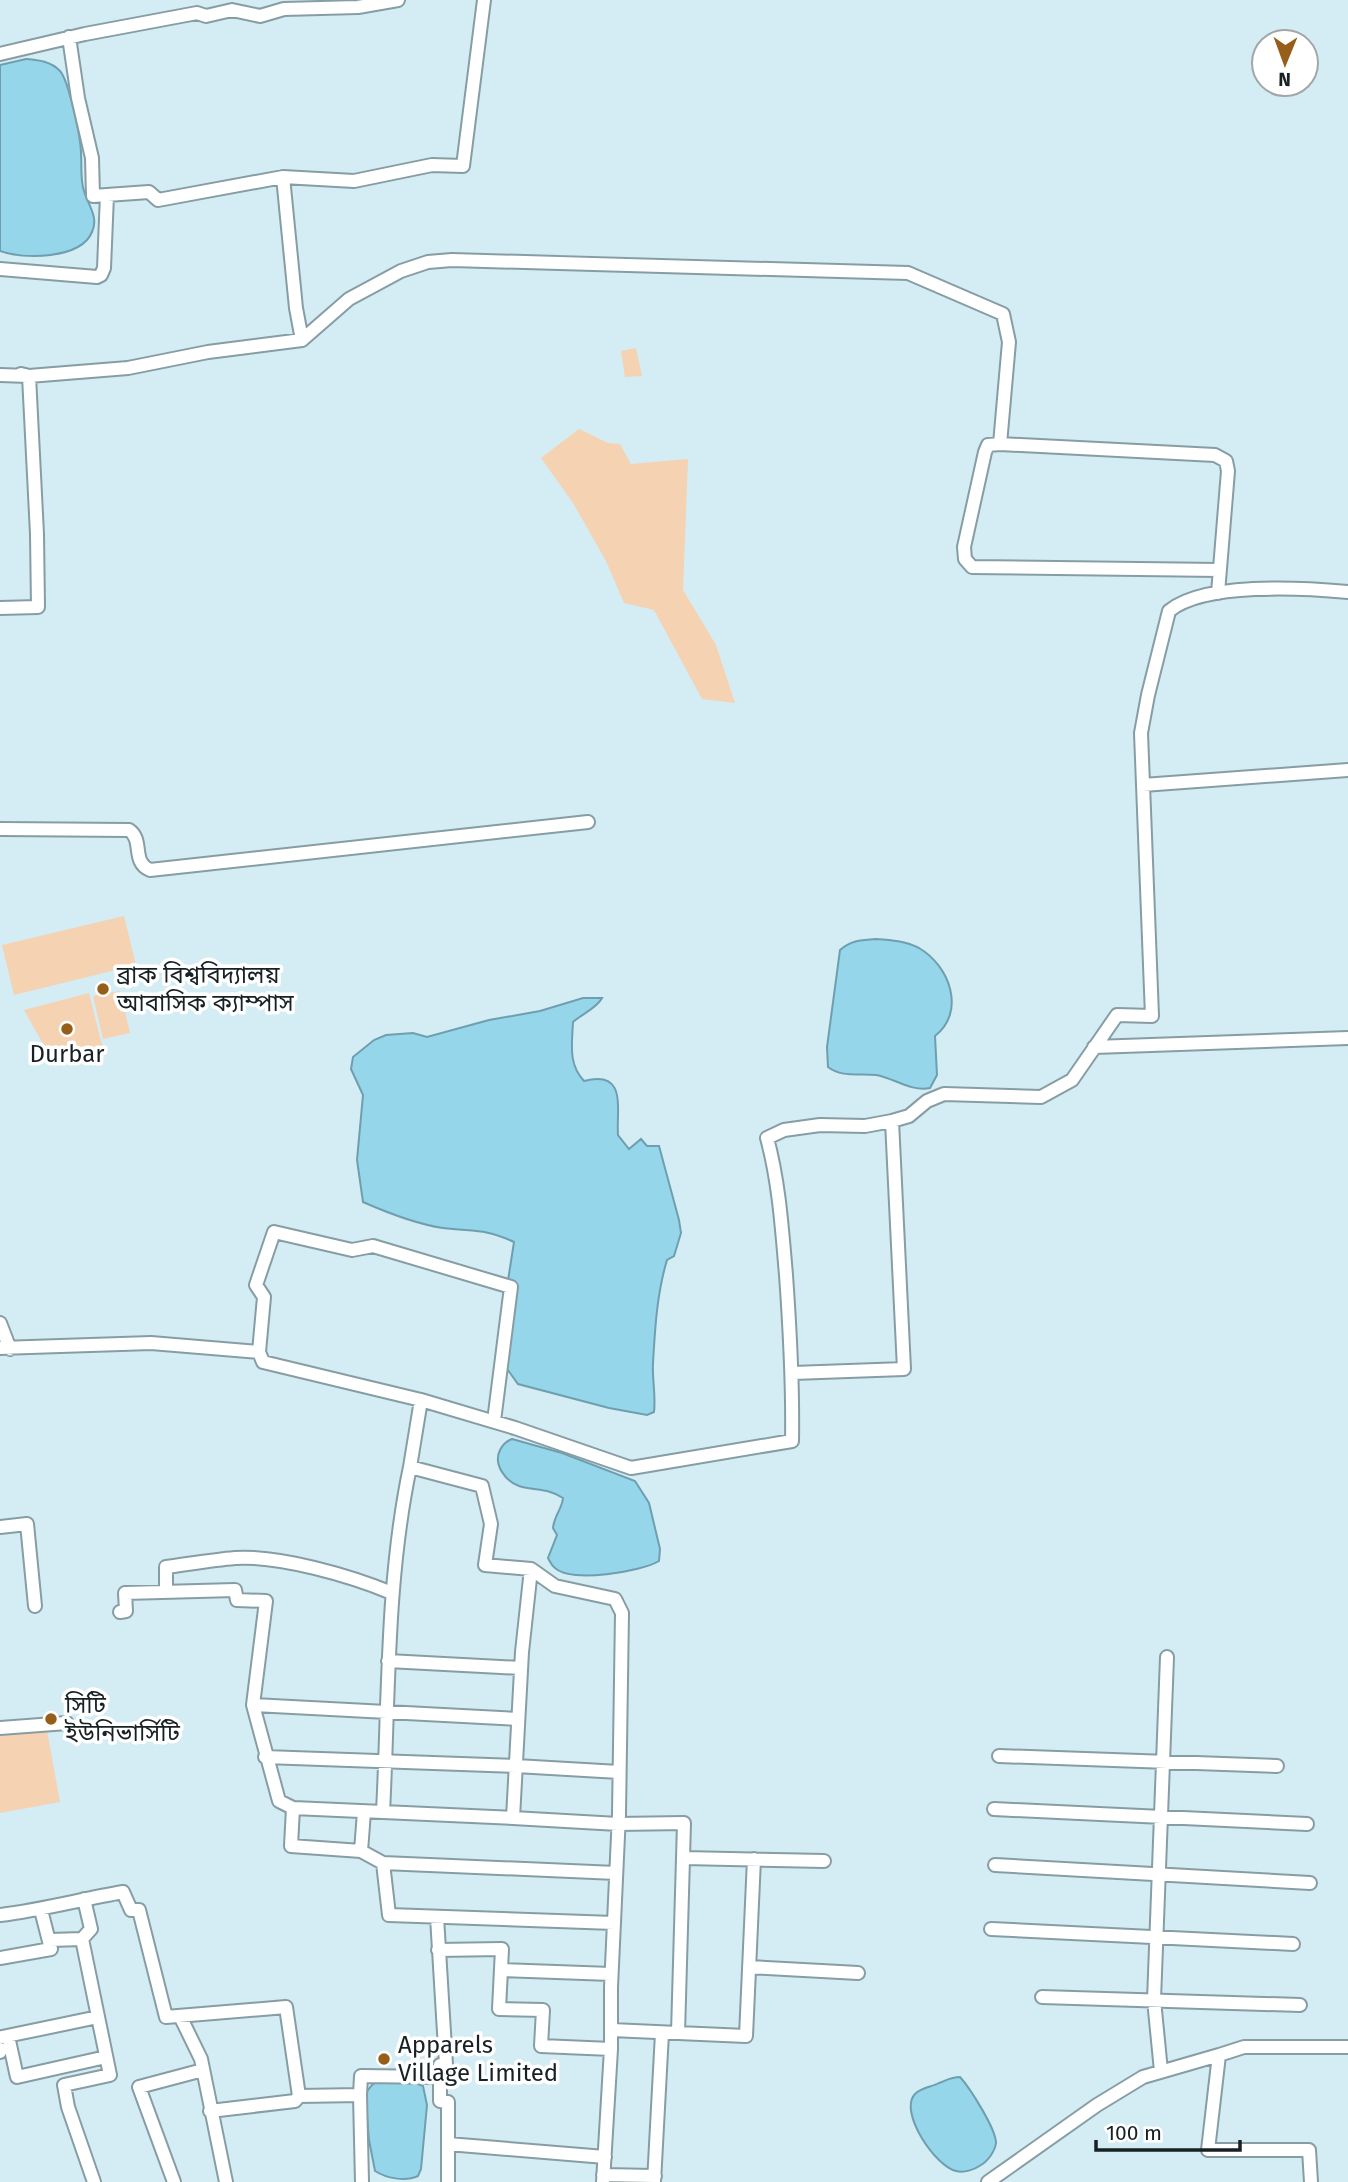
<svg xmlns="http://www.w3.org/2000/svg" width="1348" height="2182" viewBox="0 0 1348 2182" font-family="'Fira Sans','Noto Sans Bengali',sans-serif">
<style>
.green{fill:#f4d2b2}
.water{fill:#95d6ea;stroke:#6f9fae;stroke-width:2}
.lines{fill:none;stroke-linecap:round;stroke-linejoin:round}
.minor-casing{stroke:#879da4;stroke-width:16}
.minor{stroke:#fff;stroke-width:12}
.poi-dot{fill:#975e1a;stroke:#fff;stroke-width:2.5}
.labels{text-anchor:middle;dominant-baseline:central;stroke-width:7;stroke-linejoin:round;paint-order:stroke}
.poi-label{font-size:24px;fill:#172023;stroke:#fff;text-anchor:start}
</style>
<rect width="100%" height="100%" fill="#d4ecf4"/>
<path class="green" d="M636,348L642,376L625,377L621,351Z
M579,429L608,443L620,444L631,464L688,459L683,590L716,645L735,703L702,699L654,610L624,603L606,561L573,503L541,458Z
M124,916L136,965L14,995L2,945Z
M120,991L130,1033L103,1039L93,996Z
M89,993L103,1049L51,1058L24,1010Z
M46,1725L60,1802L0,1813V1733Z"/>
<path class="water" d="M26,59C38,60 51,61 60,71C69,81 81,139 81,154C82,167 80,179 84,191C88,205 99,217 92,232C81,259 23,260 0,251V65Z
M876,939C891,940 906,941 919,948C950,966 966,1012 935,1036L937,1075L930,1088C911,1092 894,1078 876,1075C859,1073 842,1078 828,1067L827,1047L840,950C851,940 862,940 876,939Z
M583,998H602C597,1008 582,1014 573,1022C572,1044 568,1064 584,1081C628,1069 616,1110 618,1135L629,1149L641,1139L647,1146H659L679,1220L681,1233L674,1256L667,1260C657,1293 655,1328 653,1363C652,1379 656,1395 654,1412L647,1415L609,1408L518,1384L505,1366L507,1287L514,1242C484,1228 474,1232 443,1228C416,1224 388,1213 363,1202L357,1160L363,1095L351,1069L353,1057L374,1040L386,1035L413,1033L427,1037L489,1020L540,1011Z
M512,1439L562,1453L635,1481L649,1503L660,1549L659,1561C641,1572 572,1583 555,1568C552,1566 550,1562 548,1558L557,1535L553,1528C554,1516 562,1509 563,1498C548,1488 535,1491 519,1486C505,1481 493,1464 500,1450C503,1444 506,1441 512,1439Z
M960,2077C970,2088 996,2129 996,2143C995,2151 988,2161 981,2165C974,2170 964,2173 956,2171C936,2167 898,2112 915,2094C921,2087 932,2087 939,2083C947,2080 951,2077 960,2077Z
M410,2081L423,2086L427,2105L421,2169L418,2176C405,2182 386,2178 375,2171L369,2140L365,2094L372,2085L377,2082Z"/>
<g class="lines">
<defs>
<path id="minor" d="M69,37L78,98L92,158L93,196L149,192L158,200L283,177L296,308L302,340
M0,54L85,34L197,13L206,16L232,10L260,16L284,9L358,7L398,0
M283,177L354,181L432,165L463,166L484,0
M0,269L97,277L101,275L104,268L107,195
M0,375L29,376L128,368L208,352L302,340L349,299L401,271L428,262L452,260L908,273L1003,314L1009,342L1000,444L1215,455L1226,461L1228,471L1218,593
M1000,444L988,445L985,452L964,547L965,559L972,567L1220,570
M0,608L38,607L37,534L29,376L21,374
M1143,785L1348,770
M0,829L129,830C144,840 131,862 150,870L588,822
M1094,1047L1348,1038
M0,1323L10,1349
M0,1348L151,1343L259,1352L263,1362L421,1400L515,1428L631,1468L792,1441C793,1385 790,1331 786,1275C782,1229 779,1182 767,1138L784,1130L820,1125L865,1126L892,1121L909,1116L927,1101L944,1094L1041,1097L1072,1080L1117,1015L1152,1016L1141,733L1148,695L1169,611C1204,582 1303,588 1348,592
M259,1352L264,1297L256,1285L274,1232L352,1250L373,1246L511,1287L494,1421
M793,1373L904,1369L892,1121
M410,1467C386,1581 389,1697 383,1812L513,1818L522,1652L531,1569L485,1565L491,1524L482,1486L410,1467L421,1400
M0,1527L27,1524L35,1606
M531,1569L555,1586L615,1599L622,1613L619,1814L611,1987V2049L603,2182
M166,1591V1567C189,1564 212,1560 235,1558C279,1555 351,1576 392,1593
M120,1612L126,1611L125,1593L235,1590L237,1600L266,1601L253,1705L279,1801L293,1808L383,1812
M388,1661L521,1668
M253,1705L518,1719
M0,1728L67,1723
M999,1756L1277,1766
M265,1757L516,1766L619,1772
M293,1808L291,1846L361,1851L383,1863
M994,1809L1307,1824
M513,1818L618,1824L684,1823L678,2033L612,2030
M361,1851L364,1812
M684,1858L824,1861
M995,1865L1310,1883
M0,1915C42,1910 82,1899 123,1892L131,1910H139L166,2017L286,2007L299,2096L360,2095L361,2076L440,2077V2101L448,2102V2182
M437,1917L446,2065H440V2077
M614,1923L389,1915L383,1863L616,1873
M991,1929L1293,1944
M82,1939L91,1929L84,1899
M50,1940L82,1939L110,2075L64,2085L68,2107L94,2182
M438,1950L502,1949L499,2009L543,2010L541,2046L611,2049
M0,1958L51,1949L41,1910
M749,1967L858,1973
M501,1970L611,1974
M1042,1997L1300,2005
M180,2016L201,2059L226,2182
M678,2033L746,2036L754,1859
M8,2036L17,2077L106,2057
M2,2037L98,2017
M0,2049V2052
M1219,2055L1244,2047H1348
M1161,2071L1154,2000L1167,1657
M360,2095L362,2182
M210,2111L295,2101L299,2096
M448,2144L605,2157
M603,2175L655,2176
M174,2182L139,2087L203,2070
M654,2182L662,2033
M988,2182L1097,2105L1143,2077L1219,2055L1208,2150H1309L1311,2182"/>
</defs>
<use href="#minor" class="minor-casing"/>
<use href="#minor" class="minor"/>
</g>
<g class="poi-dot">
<circle cx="103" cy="989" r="7"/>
<circle cx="67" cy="1029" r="7"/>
<circle cx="51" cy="1719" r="7"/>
<circle cx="384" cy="2059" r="7"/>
</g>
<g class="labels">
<g class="poi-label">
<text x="117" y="975">ব্রাক বিশ্ববিদ্যালয়<tspan x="117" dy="28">আবাসিক ক্যাম্পাস</tspan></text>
<text x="67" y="1054" text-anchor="middle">Durbar</text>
<text x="65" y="1705">সিটি<tspan x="65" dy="28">ইউনিভার্সিটি</tspan></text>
<text x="398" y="2045">Apparels<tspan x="398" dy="28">Village Limited</tspan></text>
</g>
</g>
<g transform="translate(1285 63) rotate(181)"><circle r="33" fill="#ffffff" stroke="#a2a6a7" stroke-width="2"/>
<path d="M0-5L12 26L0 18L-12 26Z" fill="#975e1a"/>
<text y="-10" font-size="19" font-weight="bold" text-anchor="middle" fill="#172023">N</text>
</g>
<path d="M1096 2140v10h144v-10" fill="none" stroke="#172023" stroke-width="3.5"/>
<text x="1106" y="2140" font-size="21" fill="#172023" stroke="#ffffff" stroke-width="5" paint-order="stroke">100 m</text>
</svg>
